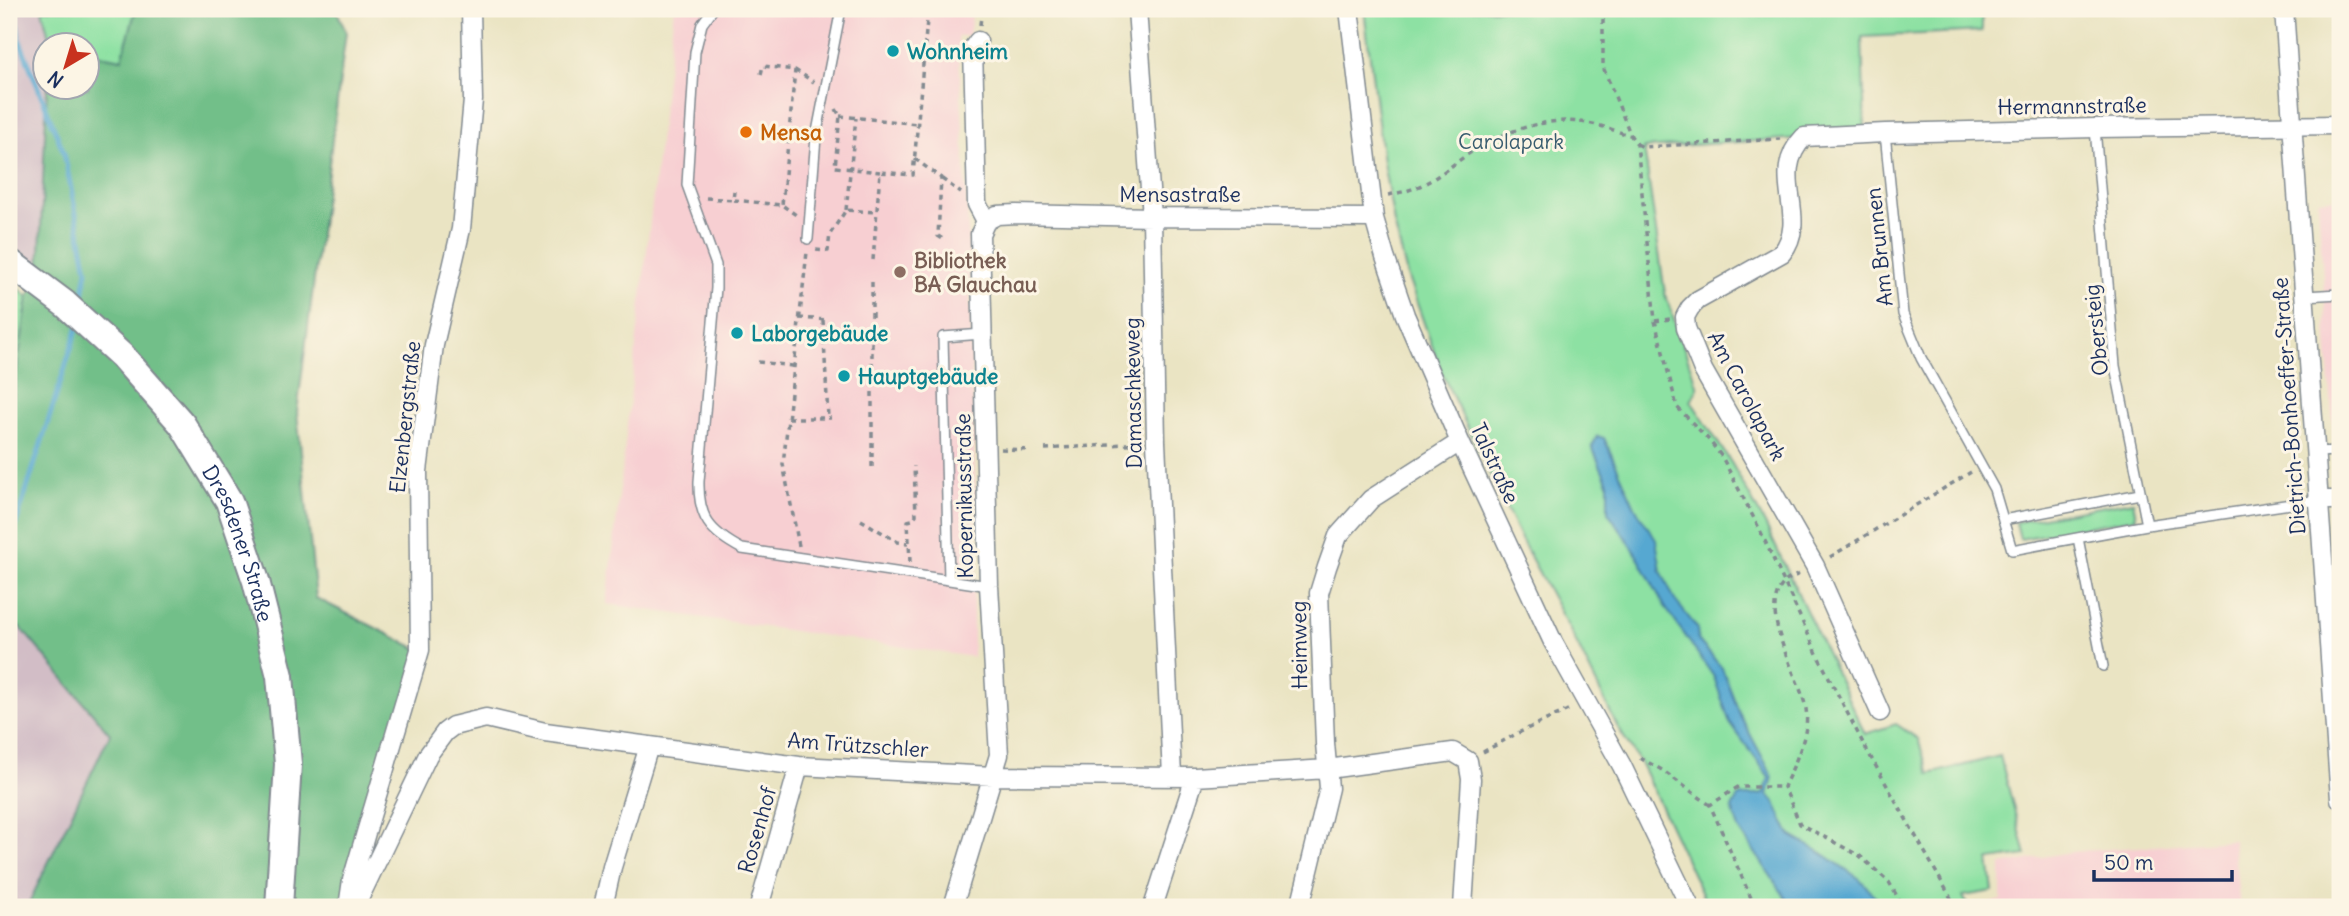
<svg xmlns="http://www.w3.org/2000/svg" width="2349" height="916" viewBox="0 0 2349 916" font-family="Delius,sans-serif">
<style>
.built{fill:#f7cfd2}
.industrial{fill:#d2bdc6}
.green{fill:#8de1a3;stroke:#548880;stroke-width:2}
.forest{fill:#72bf89;stroke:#467774;stroke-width:2}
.water{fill:#56a8d1;stroke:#386c98;stroke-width:2}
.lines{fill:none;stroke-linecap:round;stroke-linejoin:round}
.stream{stroke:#56a8d1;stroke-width:5}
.lane-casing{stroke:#828a90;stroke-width:12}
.street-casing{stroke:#828a90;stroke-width:21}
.secondary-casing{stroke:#828a90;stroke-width:30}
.path{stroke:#828a90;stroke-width:3.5;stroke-dasharray:5 5;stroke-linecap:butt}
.lane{stroke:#fff;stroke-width:9}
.street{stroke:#fff;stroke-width:18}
.secondary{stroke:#fff;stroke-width:26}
.culture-dot{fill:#0f9aa8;stroke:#fcf5e5;stroke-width:2.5}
.food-dot{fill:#e8710a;stroke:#fcf5e5;stroke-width:2.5}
.education-dot{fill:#8d6e63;stroke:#fcf5e5;stroke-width:2.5}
.labels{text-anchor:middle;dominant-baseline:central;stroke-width:6;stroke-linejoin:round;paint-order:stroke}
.culture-label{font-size:21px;font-weight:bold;fill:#0d838f;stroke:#fcf5e5;text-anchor:start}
.street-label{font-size:21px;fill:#1b2f5e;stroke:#fcf5e5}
.food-label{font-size:21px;font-weight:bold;fill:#c56008;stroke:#fcf5e5;text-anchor:start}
.park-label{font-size:21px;fill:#385c6f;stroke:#fcf5e5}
.education-label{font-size:21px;font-weight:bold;fill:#785e54;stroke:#fcf5e5;text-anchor:start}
</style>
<rect width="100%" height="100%" fill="#fcf5e5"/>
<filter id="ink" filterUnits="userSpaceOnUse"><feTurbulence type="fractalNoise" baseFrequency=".0143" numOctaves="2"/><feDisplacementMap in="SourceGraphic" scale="14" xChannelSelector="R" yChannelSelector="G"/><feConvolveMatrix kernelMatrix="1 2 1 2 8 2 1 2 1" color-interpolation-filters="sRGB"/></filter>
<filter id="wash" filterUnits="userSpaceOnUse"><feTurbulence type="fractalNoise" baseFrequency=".00686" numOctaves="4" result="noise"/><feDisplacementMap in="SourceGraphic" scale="28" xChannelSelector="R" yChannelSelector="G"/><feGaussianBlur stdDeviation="1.57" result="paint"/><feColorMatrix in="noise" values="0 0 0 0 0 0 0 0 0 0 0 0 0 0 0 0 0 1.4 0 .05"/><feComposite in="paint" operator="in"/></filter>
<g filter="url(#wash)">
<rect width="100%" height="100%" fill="#eae4c3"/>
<path class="built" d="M674,9H973L969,36H958L968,227L977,553L973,603V657L607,604Z
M2340,198V475H2336L2318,200Z
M2233,840L2240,907H1977L2001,900V865L2070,852Z
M2328,899V907H2245Z"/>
<path class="industrial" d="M9,9H42L49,37V45L46,46L47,88L39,275L9,252Z
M9,623L21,628L111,734L27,907H9Z"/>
<path class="green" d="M42,9H136L122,59L88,53V46L64,45L49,37Z
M1364,9H1982V31L1862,37L1865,134L1644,148L1665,294L1698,388L1691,401L1732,464L1765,524L1865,734L1896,724L1918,739L1929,774L2000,756L2026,855L1989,860L1993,891L1963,896L1968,907H1708L1642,766L1617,726L1573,636L1522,541L1442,374L1407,275L1394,223L1383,162Z
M9,279L28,297L9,423Z
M2133,501L2136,518L2020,539L2016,522Z"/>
<path class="forest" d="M136,9H336L346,32L297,412L316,598L420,650L348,907H27L110,734L21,628L9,623V423L28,297L39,275L47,88H88V53L122,59Z"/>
<path class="water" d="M1597,436L1604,438L1635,507L1656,540L1661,571L1675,600L1697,628L1698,640L1722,668L1741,717L1773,777L1768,795L1774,801L1790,835L1822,853L1860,879L1884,907H1792L1739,829L1732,808L1738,797L1764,794L1769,777L1730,723L1714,677L1665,607L1634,550L1608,512V483L1592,447Z"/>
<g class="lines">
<path class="stream" d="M15,9L19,39L64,153L87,270L81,306
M9,541L13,533L78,326"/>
</g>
</g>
<g filter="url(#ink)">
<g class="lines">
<defs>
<path id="lane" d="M713,9L702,24L695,52L687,185L716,265V288L699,481C698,518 710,532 742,549L989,586
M2095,128L2115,366L2147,525
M1885,133L1903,314L1921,358L1994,489L2012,550L2147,525L2318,500
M808,239L816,137L841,9
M2304,296L2340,294
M2314,452L2340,451
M2003,520L2140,494
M2078,538L2103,666
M949,580L943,337L983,334"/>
<path id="street" d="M1137,9L1152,217L1156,442L1172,776
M1349,9L1374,218L1385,257L1405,315L1460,442L1553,642L1622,766L1690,907
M2284,9L2340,799
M978,41L973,48L977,204L986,221
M986,221L997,215L1016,214L1152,217L1374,218
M2318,500H2340
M1880,712L1815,566L1703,370L1686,328L1685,317L1690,308L1698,300L1782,253C1811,216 1767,175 1804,137L1885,133L2095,128L2340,125
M348,907L352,880L420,650L418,471L434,345L461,229L473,100L471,9
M355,907L428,755L445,732L453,726L486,718L545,732L799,766L993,776L1195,777L1328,769L1453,752L1468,761L1471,779L1463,907
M603,907L612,867L649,746
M759,907L799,766
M953,907L999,755L989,586L980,234L986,221
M1153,907L1195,777
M1300,907L1329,788L1325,743L1319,593L1327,567L1338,536L1371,499L1460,442"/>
<g id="secondary">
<path id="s1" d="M9,262L65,304L122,356L182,424L229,501L256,581L280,676L288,764L279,907"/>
</g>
</defs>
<use href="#lane" class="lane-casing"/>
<use href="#street" class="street-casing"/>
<use href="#secondary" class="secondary-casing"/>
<path class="path" d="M1603,9V67L1631,136L1637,144L1655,321L1677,407L1709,440L1722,457L1759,528L1820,660L1865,747L1956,907
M980,25L982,9
M795,70L814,82
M761,74L763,66L795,70L782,205
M836,109L840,116L835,167L880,172
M840,116L918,124
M1637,144L1643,147L1780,139
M915,159L941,178L938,236L946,241
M942,179L961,193
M734,191L733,200L782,205L796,215
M1388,195C1424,189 1436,177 1464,157C1498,133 1546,115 1587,123C1601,125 1615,131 1629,135
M706,198L733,200
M846,210L856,118
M816,250L828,251L830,234L846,210L876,212
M873,260L880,172L913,175L928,9
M872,282V468
M799,318L828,320
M823,320L828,418
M1655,321L1670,319
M758,362L793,366
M788,418H831
M1001,449L1031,450
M1045,449L1141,443
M861,520L898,542L908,543
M799,546L783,464L807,252
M1830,557L1971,472
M910,562L908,521L912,520L916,515L914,466
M1799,574C1795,576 1788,579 1785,582C1755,610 1801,678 1806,709C1810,735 1794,764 1784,787L1800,824L1860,856L1889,882L1903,907
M1483,752L1518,733L1570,709
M1640,758L1662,770L1710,805
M1755,907L1710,805L1738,787H1784"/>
<use href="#lane" class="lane"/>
<use href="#street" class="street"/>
<use href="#secondary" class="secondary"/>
</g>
</g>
<g class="culture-dot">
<circle cx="893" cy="51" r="7"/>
<circle cx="737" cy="333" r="7"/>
<circle cx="844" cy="376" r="7"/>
</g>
<circle class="food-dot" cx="746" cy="132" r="7"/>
<circle class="education-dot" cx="900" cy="272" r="7"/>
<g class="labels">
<g class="culture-label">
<text x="907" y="51">Wohnheim</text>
<text x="751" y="333">Laborgebäude</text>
<text x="858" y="376">Hauptgebäude</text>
</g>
<g class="street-label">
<text transform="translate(2072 106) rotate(-1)">Hermannstraße</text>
<text x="1180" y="194">Mensastraße</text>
<text transform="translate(1879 247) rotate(-96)">Am Brunnen</text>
<text transform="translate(2096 330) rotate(-96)">Obersteig</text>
<text transform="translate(1133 393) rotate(-91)">Damaschkeweg</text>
<text transform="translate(1747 396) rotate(62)">Am Carolapark</text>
<text transform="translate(2289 406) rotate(-94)">Dietrich-Bonhoeffer-Straße</text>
<text transform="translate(405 417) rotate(-84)">Elzenbergstraße</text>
<text transform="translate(1495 463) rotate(65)">Talstraße</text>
<text transform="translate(964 496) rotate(-91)">Kopernikusstraße</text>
<text stroke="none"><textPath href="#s1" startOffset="371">Dresdener Straße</textPath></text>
<text transform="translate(1299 645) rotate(-91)">Heimweg</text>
<text transform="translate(858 745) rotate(4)">Am Trützschler</text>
<text transform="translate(757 830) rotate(-74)">Rosenhof</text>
</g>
<g class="food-label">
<text x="760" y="132">Mensa</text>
</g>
<g class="park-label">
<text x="1511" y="141">Carolapark</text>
</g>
<g class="education-label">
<text x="914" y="260">Bibliothek<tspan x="914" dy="24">BA Glauchau</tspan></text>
</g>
</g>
<rect width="2349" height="916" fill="none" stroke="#fcf5e5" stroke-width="35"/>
<g transform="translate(66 66) rotate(218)"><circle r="33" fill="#fcf5e5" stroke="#a2a6af" stroke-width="2"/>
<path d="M0-5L12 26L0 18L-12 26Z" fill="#c8321e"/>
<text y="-10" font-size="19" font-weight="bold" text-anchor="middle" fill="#1b2f5e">N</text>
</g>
<path d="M2094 870v10h138v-10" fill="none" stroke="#1b2f5e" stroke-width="3.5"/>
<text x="2104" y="870" font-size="21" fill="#1b2f5e" stroke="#fcf5e5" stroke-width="5" paint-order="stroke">50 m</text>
</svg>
